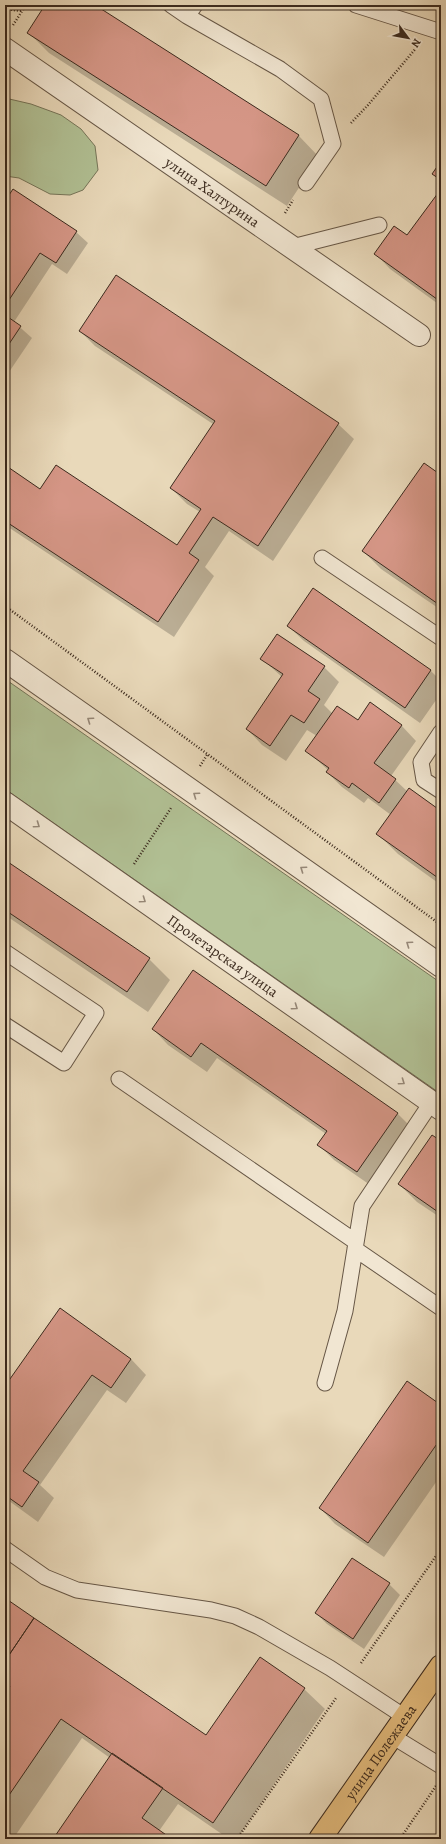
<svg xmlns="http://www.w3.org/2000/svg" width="446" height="1844" viewBox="0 0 446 1844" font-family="Alegreya,serif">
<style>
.green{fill:#b1c094;stroke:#767559}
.shadow{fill:#0003}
.building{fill:#d59686;stroke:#3b2a1e}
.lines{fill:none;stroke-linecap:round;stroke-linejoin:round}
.lane-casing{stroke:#665645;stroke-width:17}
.street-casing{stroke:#665645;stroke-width:24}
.primary-casing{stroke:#3b2a1e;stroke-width:24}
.path{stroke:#3b2a1e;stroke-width:2.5;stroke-dasharray:1 2;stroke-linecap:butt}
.lane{stroke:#f1e6d2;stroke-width:15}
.street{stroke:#f1e6d2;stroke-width:22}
.primary{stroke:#e4bc7d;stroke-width:22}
.oneway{stroke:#968878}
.labels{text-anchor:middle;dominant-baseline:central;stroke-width:3;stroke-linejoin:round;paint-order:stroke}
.street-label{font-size:15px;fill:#3b2a1e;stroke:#f1e6d2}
</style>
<rect width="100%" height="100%" fill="#e9d9ba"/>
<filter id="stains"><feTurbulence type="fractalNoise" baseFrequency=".005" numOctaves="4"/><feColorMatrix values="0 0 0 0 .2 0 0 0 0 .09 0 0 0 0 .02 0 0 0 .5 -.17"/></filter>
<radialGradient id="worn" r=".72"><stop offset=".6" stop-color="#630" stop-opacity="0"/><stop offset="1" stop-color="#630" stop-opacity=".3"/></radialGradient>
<path class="green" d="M5,98L31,104L61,115L81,129L95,146L98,170L83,190L70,195L50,194L19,178L5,176Z
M5,679L441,983V1094L5,789Z"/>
<path class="shadow" d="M46,5H93L299,136L319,157L287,206L49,53L29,33Z
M441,190V306L390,269L375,253L408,237Z
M5,203L76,232L88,243L67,274L52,264L14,322L32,338L5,378Z
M116,277L338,424L354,439L273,561L229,531L205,567L214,576L174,637L5,525V466L41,490L177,546L200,512L187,504L171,488L213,424L95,346L80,331Z
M441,476V610L381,569L363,551Z
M313,589L431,671L441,681V693L420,723L304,641L288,626Z
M261,658L324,667L339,682L324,705L333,714L358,721L401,725L416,741L391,776L408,792L441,813V885L398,854L378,834L391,815L368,798L364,803L342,787L327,772L328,770L307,751L317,736L307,730L286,761L262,745L247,729L282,677Z
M5,861L149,959L170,980L148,1012L5,915Z
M193,971L398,1114L413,1129L373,1187L334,1160L318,1144L326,1134L217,1058L207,1072L168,1045L153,1029Z
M441,1142V1218L417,1202L399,1184Z
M131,1359L146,1375L126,1403L107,1390L40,1485L54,1498L38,1522L5,1498V1388Z
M441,1406V1475L384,1557L335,1524L320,1508Z
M389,1584L400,1595L364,1649L327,1624L316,1613Z
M5,1599L207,1736L304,1689L325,1709L237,1839H229L178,1804L159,1831L170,1839H54L110,1758L82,1738L13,1839H5V1695L8,1691L5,1688Z"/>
<path class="building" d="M45,5H95L299,135L266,186L27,33Z
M441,161V180L432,174Z
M13,189L77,231L56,263L40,253L5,306V201Z
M441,189V302L374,254L394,226L407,235Z
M116,275L339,423L258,546L213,517L189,553L199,560L158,622L5,521V465L40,489L56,465L177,545L201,509L170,488L215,421L79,331Z
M5,315L21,326L5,350Z
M424,463L441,475V606L362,551Z
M313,588L431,670L405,708L287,626Z
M277,634L325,666L308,691L320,699L304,723L291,715L270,746L246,729L283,674L260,659Z
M370,702L402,725L374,763L396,779L379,803L352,783L349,788L326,772L329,768L305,751L337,706L358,720Z
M409,788L441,811V880L376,834Z
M5,860L150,958L127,992L5,910Z
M193,970L398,1113L357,1172L317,1145L327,1131L201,1043L191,1057L152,1029Z
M432,1135L441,1141V1214L398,1184Z
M60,1308L131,1359L111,1388L92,1375L23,1471L39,1482L22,1507L5,1495V1386Z
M407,1381L441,1405V1438L368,1543L319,1508Z
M352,1558L390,1583L353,1639L315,1613Z
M5,1598L34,1618L5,1661Z
M34,1618L206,1735L260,1657L305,1688L213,1823L61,1719L5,1801V1694L10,1686L5,1683V1661Z
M112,1753L163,1788L142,1818L172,1839H53Z"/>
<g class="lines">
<defs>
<path id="lane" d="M171,5L187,16L195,5
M356,5L441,32
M187,16L280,69L321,99L333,144L306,183
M292,247L379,225
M322,558L441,638
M441,732L421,762L424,780L441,791
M5,952L96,1013L64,1063L5,1025
M119,1079L356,1242
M355,1249L441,1308
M325,1383L345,1311L362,1206L431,1103
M5,1549L45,1577L77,1590L211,1610L235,1616L259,1627L330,1668L405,1717
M392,1736L441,1766"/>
<g id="street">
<path id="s1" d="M5,49L419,335"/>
<path d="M5,660L441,966"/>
<path id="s2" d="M5,803L441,1109"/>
</g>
<g id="primary">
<path id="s3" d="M320,1839L441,1666"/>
</g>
</defs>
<use href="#lane" class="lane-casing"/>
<use href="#street" class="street-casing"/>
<use href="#primary" class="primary-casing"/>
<path class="path" d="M5,9L22,11
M13,25L26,5
M351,123L368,105L417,47
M285,213L293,200
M5,606L441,925
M200,766L207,755
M134,864L171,808
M361,1663L441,1549
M237,1839L336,1698
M400,1839L436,1786"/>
<use href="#lane" class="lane"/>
<use href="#street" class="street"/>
<use href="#primary" class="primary"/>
</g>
<defs><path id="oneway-chevron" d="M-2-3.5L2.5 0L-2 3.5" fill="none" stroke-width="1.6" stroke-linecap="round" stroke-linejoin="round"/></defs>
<g class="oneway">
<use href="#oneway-chevron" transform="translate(90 720) rotate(-145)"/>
<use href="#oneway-chevron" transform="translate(196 795) rotate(-145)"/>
<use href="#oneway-chevron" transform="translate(37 825) rotate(35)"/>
<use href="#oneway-chevron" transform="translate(303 869) rotate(-145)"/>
<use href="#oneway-chevron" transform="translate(143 900) rotate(35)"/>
<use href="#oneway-chevron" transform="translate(409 944) rotate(-145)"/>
<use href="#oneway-chevron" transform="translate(295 1007) rotate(35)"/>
<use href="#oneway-chevron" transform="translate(402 1082) rotate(35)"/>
</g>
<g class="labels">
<g class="street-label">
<text stroke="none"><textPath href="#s1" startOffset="252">улица Халтурина</textPath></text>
<text stroke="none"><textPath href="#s2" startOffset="266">Пролетарская улица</textPath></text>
<text stroke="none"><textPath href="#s3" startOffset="106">улица Полежаева</textPath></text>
</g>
</g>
<rect width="446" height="1844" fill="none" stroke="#e9d9ba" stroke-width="20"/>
<rect x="6" y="6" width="434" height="1832" fill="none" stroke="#3b2a1e" stroke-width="2"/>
<rect x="10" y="10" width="426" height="1824" fill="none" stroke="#3b2a1e"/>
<g transform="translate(408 38) rotate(122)" stroke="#f1e6d2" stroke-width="3" paint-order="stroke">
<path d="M0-3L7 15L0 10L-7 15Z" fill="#3b2a1e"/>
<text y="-6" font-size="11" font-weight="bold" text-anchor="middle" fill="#3b2a1e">N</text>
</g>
<rect width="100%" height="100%" filter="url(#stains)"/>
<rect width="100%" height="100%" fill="url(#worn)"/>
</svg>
